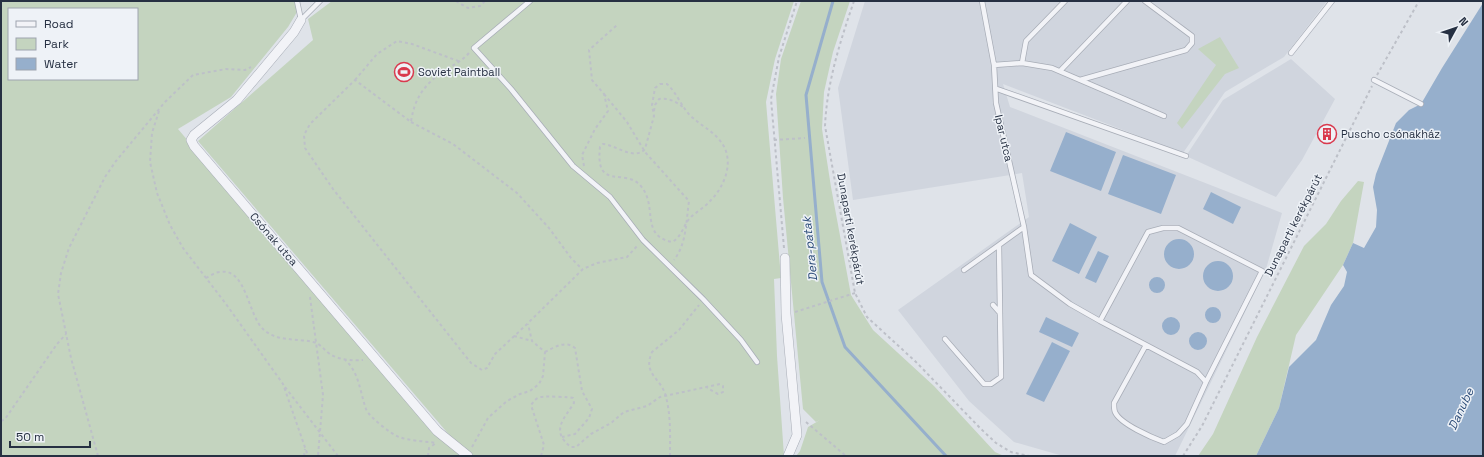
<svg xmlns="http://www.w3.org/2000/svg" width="1484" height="457" viewBox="0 0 1484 457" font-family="'Space Grotesk',sans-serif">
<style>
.built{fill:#d0d5de}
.green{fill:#c4d4bf;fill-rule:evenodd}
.water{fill:#96afcc}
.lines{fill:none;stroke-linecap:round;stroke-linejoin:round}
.stream{stroke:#96afcc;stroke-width:3}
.lane-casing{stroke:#a8adb7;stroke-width:6}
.street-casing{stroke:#a8adb7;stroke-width:10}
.path{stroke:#bdc0c8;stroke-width:2;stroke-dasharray:3 3;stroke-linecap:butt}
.lane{stroke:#f2f3f7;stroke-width:4.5}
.street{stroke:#f2f3f7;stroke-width:9}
.labels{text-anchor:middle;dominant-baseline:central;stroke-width:3;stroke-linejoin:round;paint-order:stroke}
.poi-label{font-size:11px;fill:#263042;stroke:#eef2f7;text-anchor:start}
.street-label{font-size:11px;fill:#263042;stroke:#eef2f7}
.water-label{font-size:12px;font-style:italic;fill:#2d4d79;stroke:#eef2f7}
</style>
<rect width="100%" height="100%" fill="#dfe3e9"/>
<path class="built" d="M865,1H1327L1284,57L1225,92L1183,153L1003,84L1010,107L1282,213L1266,269L1175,456H1063L1014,442L969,401L898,310L1029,217L1022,173L853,200L838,88Z
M1291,59L1335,99L1302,160L1276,197L1186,156L1223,100Z"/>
<path class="green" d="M1,1H295L297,12L288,27L231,97L178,129L314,290L465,456H1ZM9,9H137V79H9Z
M332,1H794L775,59L766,102L781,278L774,279L777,356L784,456H473L451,437L198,141L313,40L308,19Z
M801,1H850L833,52L824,92L822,129L831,187L851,295L873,330L934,386L995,452L1004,456H796L800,451L808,427L820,420L816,422L803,409L783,198L776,94L781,59Z
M1220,37L1239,68L1225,74L1182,129L1177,123L1216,65L1198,49Z
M1358,181L1364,182L1353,243L1343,265L1296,335L1279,408L1256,456H1198L1213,434L1257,337L1304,246L1326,224L1341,201Z"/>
<path class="water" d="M1483,3V456H1256L1279,408L1289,367L1316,340L1331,305L1344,286L1347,272L1343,265L1353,243L1364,248L1376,227L1377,210L1373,187L1376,174L1396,123L1409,110L1421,104L1442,68Z
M1066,132L1116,152L1101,191L1050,171Z
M1123,155L1176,175L1161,214L1108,194Z
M1211,192L1241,207L1233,224L1203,209Z
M1070,223L1097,237L1079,274L1052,261Z
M1164 254a15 15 0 1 1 30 0a15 15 0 1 1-30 0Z
M1098,251L1109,256L1096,283L1085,278Z
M1203 276a15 15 0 1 1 30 0a15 15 0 1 1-30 0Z
M1149 285a8 8 0 1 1 16 0a8 8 0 1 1-16 0Z
M1205 315a8 8 0 1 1 16 0a8 8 0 1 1-16 0Z
M1162 326a9 9 0 1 1 18 0a9 9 0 1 1-18 0Z
M1046,317L1079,333L1072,347L1039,332Z
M1189 341a9 9 0 1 1 18 0a9 9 0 1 1-18 0Z
M1052,342L1070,351L1044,402L1026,394Z"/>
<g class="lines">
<path class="stream" d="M833,1L806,95L822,282L845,347L946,456"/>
<defs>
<path id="lane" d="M297,1L301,20L320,1
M530,1L474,48L511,89L573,166L610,197L643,240L703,299L741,340L757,362
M982,1L994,65L996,103L1024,227L1031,275L1070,304L1100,321
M1291,53L1332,1
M1022,63L1026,41L1065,1
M994,65L1022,63L1052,68L1164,116
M1060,71L1127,1
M1080,80L1186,50L1192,43V36L1145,1
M1374,80L1421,104
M997,89L1186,156
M964,270L999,245
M993,305L1000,313
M945,339L984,384H991L1001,377L999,245L1024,227
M1146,345L1197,372L1206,382L1187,424L1178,434L1164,442C1153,438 1120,424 1115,412C1114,410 1114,406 1114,403L1146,345L1100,321L1148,232L1163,228H1178L1262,271L1206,382"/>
<path id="street" d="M301,20L294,32L237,100L194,135L191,140L194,146L437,431L468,456
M785,258L786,314L797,435L788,456"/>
</defs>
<use href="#lane" class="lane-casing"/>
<use href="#street" class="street-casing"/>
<path class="path" d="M456,1L468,8L480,6L485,1
M854,1C840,42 827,82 825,126L855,293L867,317L916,362L981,429L996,443L1011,452L1029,456
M469,53C461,62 451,66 441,73C423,86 414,100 411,122L355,80L310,124L304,135L305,148L333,189L471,363L482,370L487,368L495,354L525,326L583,269L597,263L627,257L638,245
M1377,75L1419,1
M355,80L377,54L397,41L412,44L461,62
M660,84H667C678,94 682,109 693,118C702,126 714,132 721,142C735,160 725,186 711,200C706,206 698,211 692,216C683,224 683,236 672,242C639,235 659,206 640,185C624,168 595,191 600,147L603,144C616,145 634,161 645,149L654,116L652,105L655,88Z
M604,94L627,122L645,152L689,201C686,221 687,243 674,260
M159,111L152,133L150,162L157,193L170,225L183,248L226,304L283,384L308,456
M654,111L655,105L659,99C669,98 676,101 684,108
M411,122L453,144L517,193L549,228L571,258L582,269
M774,140L805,138
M584,166L582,155L595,129L608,111L604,94L592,80L589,50L617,25
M784,248L771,99L779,57L797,1
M206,278C210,276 215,272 220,272C246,267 248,315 263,329C276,342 297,338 313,342C321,344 324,350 330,354C339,360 353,361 363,360
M310,297L323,395L318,456
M795,312L855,293
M514,336L532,341
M545,352C555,347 565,340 575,348L582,391L592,409L589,418L575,434L562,437
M344,359C359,371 360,392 366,409C369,417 391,434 399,437C410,441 424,441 436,443
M285,387L338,456
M1,421L5,419L57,344L66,334
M806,422L846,456
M472,447L488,418L507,401L520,394L530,391L539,384L543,376L545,352L532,341L528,324
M98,456L71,358L58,294L61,273L69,248L105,177L116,161L165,102L193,75L226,69L245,70L251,67
M304,456L305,449
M428,456L429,448L436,443
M541,456L544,445L531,405C534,401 536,398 541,397C545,396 570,397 573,398L574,403C564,419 550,431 571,447H576L591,434L611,423L624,412L647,406L660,397L720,384L723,386V392L718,394L707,388
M670,456C670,436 671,416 666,397C662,378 642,375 652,352L679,330L699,305
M1183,456L1202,426L1372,86"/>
<use href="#lane" class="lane"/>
<use href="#street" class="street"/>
</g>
<defs>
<symbol id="stadium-ring" viewBox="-11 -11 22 22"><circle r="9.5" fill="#eef2f7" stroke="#d9394d" stroke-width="1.5"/><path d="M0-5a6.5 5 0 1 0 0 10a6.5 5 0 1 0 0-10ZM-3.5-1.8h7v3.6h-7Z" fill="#d9394d"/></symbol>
<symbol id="building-ring" viewBox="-11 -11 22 22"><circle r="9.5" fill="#eef2f7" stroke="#d9394d" stroke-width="1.5"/><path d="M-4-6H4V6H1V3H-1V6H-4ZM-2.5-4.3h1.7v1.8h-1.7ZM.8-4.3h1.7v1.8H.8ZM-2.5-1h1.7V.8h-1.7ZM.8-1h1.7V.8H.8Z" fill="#d9394d"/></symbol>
</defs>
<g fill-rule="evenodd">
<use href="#stadium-ring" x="393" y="61" width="22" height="22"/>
<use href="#building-ring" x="1316" y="123" width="22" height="22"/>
</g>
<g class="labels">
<g class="poi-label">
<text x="418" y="72">Soviet Paintball</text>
<text x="1341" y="134">Puscho csónakház</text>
</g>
<g class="street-label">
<text transform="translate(1004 138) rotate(77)">Ipar utca</text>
<text transform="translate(1293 225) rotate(-63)">Dunaparti kerékpárút</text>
<text transform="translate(851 229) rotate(80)">Dunaparti kerékpárút</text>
<text transform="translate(274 239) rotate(49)">Csónak utca</text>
</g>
<g class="water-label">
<text transform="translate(810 249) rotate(-96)">Dera-patak</text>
<text transform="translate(1461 409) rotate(-65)">Danube</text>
</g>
</g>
<rect width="1484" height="457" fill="none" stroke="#263042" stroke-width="4"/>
<rect x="8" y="8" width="130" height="72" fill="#eef2f7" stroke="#9ea4af"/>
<rect x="16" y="21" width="20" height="6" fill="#f2f3f7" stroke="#9ea4af"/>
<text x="44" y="28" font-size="12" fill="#263042">Road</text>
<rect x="16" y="38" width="20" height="12" fill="#c4d4bf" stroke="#9ea4af"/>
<text x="44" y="48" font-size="12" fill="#263042">Park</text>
<rect x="16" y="58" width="20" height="12" fill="#96afcc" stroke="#9ea4af"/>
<text x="44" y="68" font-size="12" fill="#263042">Water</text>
<g transform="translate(1456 28) rotate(50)" stroke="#eef2f7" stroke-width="3" paint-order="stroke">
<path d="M0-3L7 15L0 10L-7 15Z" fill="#263042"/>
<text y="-6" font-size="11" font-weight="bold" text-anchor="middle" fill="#263042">N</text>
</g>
<path d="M10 441v6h80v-6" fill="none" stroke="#263042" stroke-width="2"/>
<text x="16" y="441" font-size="12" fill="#263042" stroke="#eef2f7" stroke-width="3" paint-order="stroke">50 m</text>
</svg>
